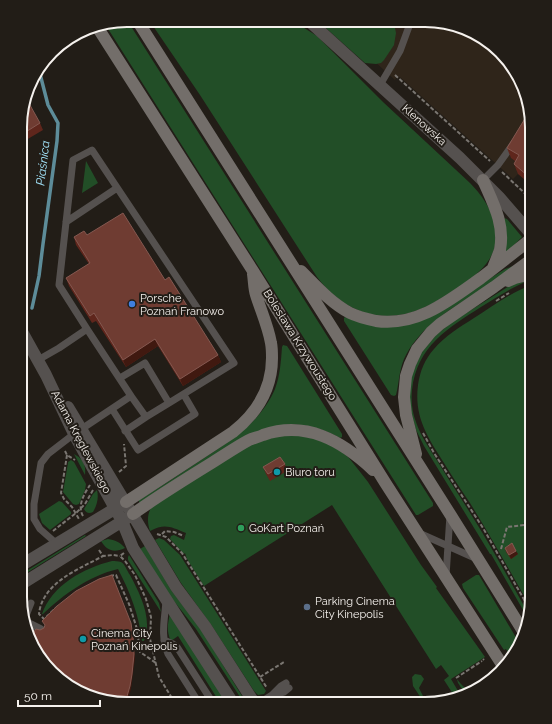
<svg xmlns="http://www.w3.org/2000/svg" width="552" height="724" viewBox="0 0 552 724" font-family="Raleway,sans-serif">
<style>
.built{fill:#2f251a}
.green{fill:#224e27}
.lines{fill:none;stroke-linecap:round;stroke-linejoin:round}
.stream{stroke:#5d8c99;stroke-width:3.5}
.path{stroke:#7a7671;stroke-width:2;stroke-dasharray:4 2;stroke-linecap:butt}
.service{stroke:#55514f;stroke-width:7}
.minor{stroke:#55514f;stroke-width:12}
.secondary{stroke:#736e6a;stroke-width:12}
.wall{fill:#5f261c}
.shaded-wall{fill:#401910}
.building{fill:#6f3c32;stroke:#845850}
.shop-dot{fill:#3f7fe0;stroke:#221d17;stroke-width:1.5}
.culture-dot{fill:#0f9aa8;stroke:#221d17;stroke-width:1.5}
.leisure-dot{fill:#2e9e5b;stroke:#221d17;stroke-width:1.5}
.service-dot{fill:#5c6f8a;stroke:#221d17;stroke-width:1.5}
.labels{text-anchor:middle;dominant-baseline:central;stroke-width:4;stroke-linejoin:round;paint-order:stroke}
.street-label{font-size:11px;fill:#f5f1ed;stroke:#221d17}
.poi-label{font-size:11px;fill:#f5f1ed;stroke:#221d17;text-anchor:start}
.water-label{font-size:12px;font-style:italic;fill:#a4e6fd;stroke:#221d17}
.rim{fill:none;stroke:#f5f1ed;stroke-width:2}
</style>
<rect width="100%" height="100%" fill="#221d17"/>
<path class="built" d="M330,21H440L490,42L521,79L532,126V150L518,174L513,179L401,78L397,76L395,80Z"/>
<path class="green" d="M127,20L433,503V506L418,515H416L105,24Z
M149,20L293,21L317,36L383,102L470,183C486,199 500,222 495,245C492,263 474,277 461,286C448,294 435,303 421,309C380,326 343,311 317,277L200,95Z
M318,21H392L395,28L396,33L394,45L384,60L381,63L376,64L365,63Z
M86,161L98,183L82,193Z
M504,218L507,219L522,237L505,254Z
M513,266L509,271C495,280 482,289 468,298C443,314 417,331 404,359C399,371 399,383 396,395L394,396L391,395L344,321V318L345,317L377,325L462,296L505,269Z
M526,282C510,288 496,298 481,307C448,328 417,346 412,390C411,401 412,412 416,422C421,437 430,449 438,462C449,480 461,498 472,516C492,548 510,581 528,613L527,617L491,554H490L424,446L416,430L409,405L411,376L421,353L436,335L452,322L514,283Z
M532,285V500L523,525L525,527L532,512V605L531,608C511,573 491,537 470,503C461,490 452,476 444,463C427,436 414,417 418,385C420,371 425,359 434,349C445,336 460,327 474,318C493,306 511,292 532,285Z
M283,345L287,346L289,349L342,434V437L340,438C309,421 281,420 250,435L141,502H139V500C159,488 178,475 198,462C228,442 260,424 275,389C280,376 281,361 282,347Z
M291,434L321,440L342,452L349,458L357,468L368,482L421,565L437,587L436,588L485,657L451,679L461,696L455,697L444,680L449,676L441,665L436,669L332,505L204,586L187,559L185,553L184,554L170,539L171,536L174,535L184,540L186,533C171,527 165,523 150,531C147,522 147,514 152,506L242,449L262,440Z
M74,454C83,459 86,464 85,475Z
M71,460L74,462L86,484L85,490L79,504L76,505L73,504L63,492L68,463V462Z
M97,490C99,498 97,505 93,512C89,514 86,513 84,509L93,494Z
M59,501L62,502L71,512V514L50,530L42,523L39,514Z
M85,535L86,536L20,577V575Z
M159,538L164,540L180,555L266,691L264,694L258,695L254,691L212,626L181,583L155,540Z
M108,539C115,540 120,542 125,548C114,553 107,551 101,541Z
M145,546L171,590L202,631L242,696L244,700L242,699L240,697L196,629L166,591L140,549Z
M129,555L159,603L161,612L128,560V557Z
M112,561C115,561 118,561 121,562C125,564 127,571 130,575C140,594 153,619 144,641H142C139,615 130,592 118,569C89,576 64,594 43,614H42C52,585 84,568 112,561Z
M476,575H479L518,641L517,642L518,644L514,657L512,659L506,649L504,650L463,588L462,584Z
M170,613L228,703H220L178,636L171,641C166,631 168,623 170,613Z
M415,674L421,675L424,679L419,688L426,702L425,704L413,686L412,677Z
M457,679C462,686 467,690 474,692L466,695L458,683Z"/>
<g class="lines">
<path class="stream" d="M32,308L39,276L43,244L57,141L58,123L48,105L39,70"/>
<path class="path" d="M395,75L490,161
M502,172L532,200
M496,301L509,293
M423,433L434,453L483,528L530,610
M65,451L67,455L75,460
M67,455L61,493L64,499L72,507L79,519
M119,472L126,466L124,444
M83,516C77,506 84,494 90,485
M53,531L76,513L85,504L93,490
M157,534L166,537L182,553L267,688
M162,534L165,531L174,532L184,536
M501,549L507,527L524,525
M99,550L103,556L113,555L120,556
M532,552C521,532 525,525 532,505
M124,553L120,556L125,561L135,575L146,599L151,617L150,639L159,677L175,703
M110,576L116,575L129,604L137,629L140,652L156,663
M58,606L44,619L39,614C42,583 79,569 103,556
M483,659L484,660
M260,677L284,662
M456,678L482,661"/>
<path class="service" d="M380,85L400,51L411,21
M483,180L498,165L513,144
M66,222L117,188
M87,329L59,285L73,160L92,150L234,363L169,403L145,363L120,378
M38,360L59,348L87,329L131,396L74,434L48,454L41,463L34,504V519L40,529L57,544
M131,396L146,417L169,403
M112,409L138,450L195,414L184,395
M125,431L146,417
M419,533L477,559
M446,576L450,515
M166,600C165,619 160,635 168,654L199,703
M25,618L31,603
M25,621L41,629
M164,640L173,644L177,647L213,703
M272,695L281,686L286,683
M258,704L272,695L284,692L289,688"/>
<path class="minor" d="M309,21L460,158L499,197L532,235
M21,330L46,375L74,434L122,521L133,548L233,703
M68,407L176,587L205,626L255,704
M20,566L121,505
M20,585L129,517"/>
<path class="secondary" d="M137,20L450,514L523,631
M96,25L253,271L386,484L503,666
M483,180C493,203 505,224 500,250C498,256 495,262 493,268
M301,271C316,286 331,303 350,313C358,317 367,319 376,321C417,327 450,300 481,278C498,265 515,252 532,238
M508,281L515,278L532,274
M416,454L406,415L404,397L406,376L410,364L417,349L431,332L440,324L494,287L532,259
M126,502L233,432C257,413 272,390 272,358C272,353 272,348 271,343C268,326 261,311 256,295C254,289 254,281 253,274
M133,514C158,496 184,480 210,464C223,456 236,447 249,440C253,438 259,437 263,435C306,420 342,441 373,470"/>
</g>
<path class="wall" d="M21,112L40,123L43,130L21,143Z
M532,126V189L531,185L518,174L514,164L515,161L511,158L507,148Z
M87,235L165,280L218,355L221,362L183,386L158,346L126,367L96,321L92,323L69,286L66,278L89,264L76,245L74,237Z
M285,464L287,471L270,481L266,474L263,467Z
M505,548L518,554L511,559L506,552Z"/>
<path class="shaded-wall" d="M155,339L158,346L126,367L123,360Z
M218,355L221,362L183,386L180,379Z
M516,551L518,554L511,559L509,555Z
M131,623L132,627L134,641L135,658L131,689L127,703H125Z"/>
<path class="building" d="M26,98L40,123L21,135V112Z
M529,112L532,126V180L528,178L529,177L514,164L519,155L507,148Z
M123,213L165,280L169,277L218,355L180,379L155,339L123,360L94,313L90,316L66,278L90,263L74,237L84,231L87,235Z
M280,457L285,464L268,474L263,467Z
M512,543L516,551L509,555L505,548Z
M112,575L131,623L133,637L134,654L132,674L130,686L125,703H113L67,686L31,645L29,638L36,629L40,630L44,628L45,625L42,621L57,606L76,591L99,579Z"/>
<circle class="shop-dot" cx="132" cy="304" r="4"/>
<g class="culture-dot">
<circle cx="277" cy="472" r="4"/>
<circle cx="83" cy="639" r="4"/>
</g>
<circle class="leisure-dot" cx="241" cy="528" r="4"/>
<circle class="service-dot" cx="307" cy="607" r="4"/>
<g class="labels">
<g class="street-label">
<text transform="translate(424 125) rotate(42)">Klenowska</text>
<text transform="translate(300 345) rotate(58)">Bolesława Krzywoustego</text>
<text transform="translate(81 442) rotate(62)">Adama Kręglewskiego</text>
</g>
<g class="poi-label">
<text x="140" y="298">Porsche<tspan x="140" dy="13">Poznań Franowo</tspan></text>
<text x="285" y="472">Biuro toru</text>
<text x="249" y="528">GoKart Poznań</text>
<text x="315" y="601">Parking Cinema<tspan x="315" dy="13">City Kinepolis</tspan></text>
<text x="91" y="633">Cinema City<tspan x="91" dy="13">Poznań Kinepolis</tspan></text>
</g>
<g class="water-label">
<text transform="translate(43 163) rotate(-83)">Piaśnica</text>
</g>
</g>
<path d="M0 0H552V724H0ZM127 27H425A100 100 0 0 1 525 127V597A100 100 0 0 1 425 697H127A100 100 0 0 1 27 597V127A100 100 0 0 1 127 27Z" fill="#221d17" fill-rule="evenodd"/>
<path class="rim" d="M127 27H425A100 100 0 0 1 525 127V597A100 100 0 0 1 425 697H127A100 100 0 0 1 27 597V127A100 100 0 0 1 127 27Z"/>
<path d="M18 700v6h82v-6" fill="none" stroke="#f5f1ed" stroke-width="2"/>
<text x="24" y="700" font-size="12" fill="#f5f1ed" stroke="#221d17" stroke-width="3" paint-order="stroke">50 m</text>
</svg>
